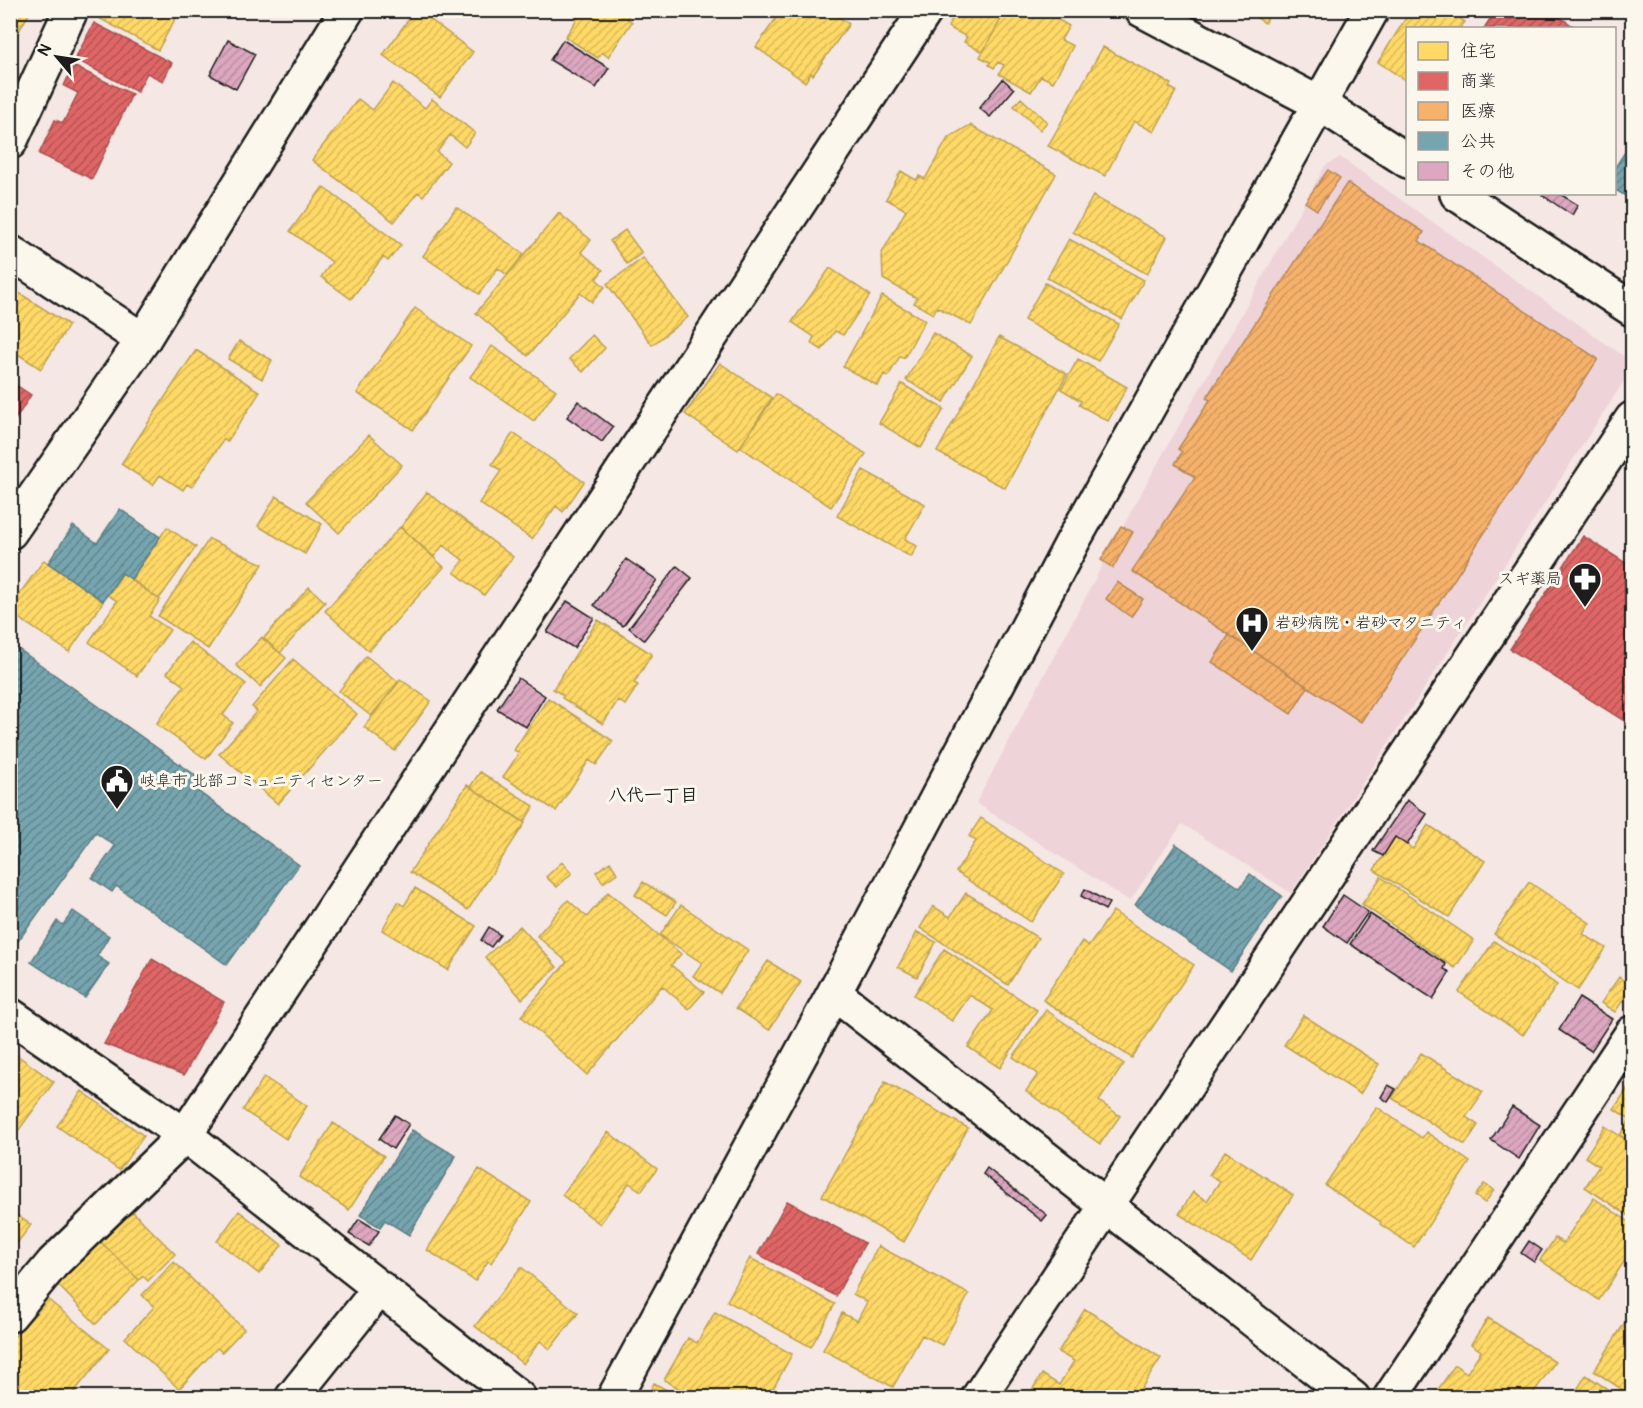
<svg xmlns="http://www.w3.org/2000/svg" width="1643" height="1408" viewBox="0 0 1643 1408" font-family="Pangolin,'Klee One',sans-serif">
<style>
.built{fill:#eed4d8}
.homes{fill:url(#homes-hatch);stroke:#bba050;stroke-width:1.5}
.shops{fill:url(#shops-hatch);stroke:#a55050;stroke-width:1.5}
.health{fill:url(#health-hatch);stroke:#b58553;stroke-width:1.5}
.public{fill:url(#public-hatch);stroke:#5b7c83;stroke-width:1.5}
.building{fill:url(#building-hatch);stroke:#1c1c1c;stroke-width:1.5}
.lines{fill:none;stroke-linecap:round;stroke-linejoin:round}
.minor-casing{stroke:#1c1c1c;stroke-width:38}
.tertiary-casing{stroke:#1c1c1c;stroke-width:38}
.minor{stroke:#fbf7ec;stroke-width:33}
.tertiary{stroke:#fbf7ec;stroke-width:33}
.labels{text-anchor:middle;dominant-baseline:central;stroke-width:6;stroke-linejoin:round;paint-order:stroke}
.poi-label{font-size:16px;fill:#1c1c1c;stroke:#fbf7ec;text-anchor:start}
.neighbourhood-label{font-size:18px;font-weight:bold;fill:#1c1c1c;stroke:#fbf7ec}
</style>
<defs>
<pattern id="homes-hatch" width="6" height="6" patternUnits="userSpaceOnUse" patternTransform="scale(1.5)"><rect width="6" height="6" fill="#ffd966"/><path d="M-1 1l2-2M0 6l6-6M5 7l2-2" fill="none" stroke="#daba58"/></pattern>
<pattern id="shops-hatch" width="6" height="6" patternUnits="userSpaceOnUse" patternTransform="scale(1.5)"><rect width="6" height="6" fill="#e06666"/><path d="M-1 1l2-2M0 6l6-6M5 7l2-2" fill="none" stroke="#b55353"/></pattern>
<pattern id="health-hatch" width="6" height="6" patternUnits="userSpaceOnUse" patternTransform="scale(1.5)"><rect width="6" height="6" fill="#f6b26b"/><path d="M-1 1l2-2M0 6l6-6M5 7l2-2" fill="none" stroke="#d2985c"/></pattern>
<pattern id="public-hatch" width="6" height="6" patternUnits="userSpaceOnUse" patternTransform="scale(1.5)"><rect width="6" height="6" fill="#76a5af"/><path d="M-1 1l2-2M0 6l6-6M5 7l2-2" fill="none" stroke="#60868e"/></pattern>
<pattern id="building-hatch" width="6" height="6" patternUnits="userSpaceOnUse" patternTransform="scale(1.5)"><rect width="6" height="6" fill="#dca7bf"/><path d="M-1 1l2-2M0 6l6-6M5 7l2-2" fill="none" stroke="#bc8fa4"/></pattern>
</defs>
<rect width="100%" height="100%" fill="#f5e7e3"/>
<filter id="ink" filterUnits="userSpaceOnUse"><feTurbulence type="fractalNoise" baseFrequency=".0167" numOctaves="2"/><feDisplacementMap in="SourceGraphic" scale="12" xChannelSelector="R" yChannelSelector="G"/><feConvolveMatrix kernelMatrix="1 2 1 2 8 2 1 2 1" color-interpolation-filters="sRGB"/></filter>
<g filter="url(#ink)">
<path class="built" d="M1340,157L1632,362V369L1291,893L1182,824L1130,901L976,803L1136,502L1325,166Z"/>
<path class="homes" d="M10,10H27L30,12L10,46Z
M101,10H180L158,50L97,17Z
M415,10H418L473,52L440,97L383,55Z
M583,10H632L627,18L632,22L608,57L602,52L598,58L565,37Z
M782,10H829L849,24L813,75L811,73L805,82L756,47Z
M957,10H1006L983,52L964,42L967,37L948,27Z
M1006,10H1042L1069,26L1061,40L1073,46L1053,82L1041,76L1031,92L999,74L1004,65L998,62L994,68L989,65L990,62L980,57Z
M1244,10H1272L1265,23Z
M1411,10H1447L1465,22L1460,28H1408V82L1378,62Z
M1103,47L1171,84L1169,87L1176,91L1154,132L1134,121L1105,176L1048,146Z
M393,83L425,108L432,99L475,133L465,147L450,135L437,152L449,162L423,196L418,192L394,222L312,160L358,99L373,110Z
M1021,98L1047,122L1040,130L1014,106Z
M970,125L1056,174L971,325L937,307L933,314L914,303L917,298L883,279L882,253L906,210L886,199L901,171L916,180L919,176L925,179L948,138Z
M323,187L401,245L388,261L383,257L351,299L321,277L332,262L290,231Z
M1093,196L1167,237L1147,274L1073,232Z
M456,207L524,254L507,275L498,268L479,294L423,256Z
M559,213L591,240L581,252L603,270L596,279L605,287L592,302L580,293L528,356L476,313Z
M625,230L642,253L627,264L610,241Z
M1069,239L1144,280L1122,319L1047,278Z
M643,258L688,317L652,345L607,284Z
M830,268L870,295L843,335L835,331L822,350L811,343L814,337L792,322Z
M1045,283L1119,324L1098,361L1024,320Z
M13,289L69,325L41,369L10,349V294Z
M882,296L925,320L904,358L900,356L888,377L884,374L878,386L843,367Z
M415,308L471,346L413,430L357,393Z
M933,333L972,356L944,402L906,380Z
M592,335L605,348L583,372L569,359Z
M999,337L1067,374L1005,488L937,452Z
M239,341L272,360L262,379L228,359Z
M492,346L556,390L534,421L470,377Z
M196,350L260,392L227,442L224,439L192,487L187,484L183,490L160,475L153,485L121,464Z
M1078,359L1127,387L1108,421L1079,405L1081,401L1061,389Z
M720,363L772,398L738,450L685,414Z
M902,384L944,409L921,448L879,423Z
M776,394L866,454L831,507L740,447Z
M513,433L584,482L563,512L556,506L532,539L479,503L501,471L492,464Z
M369,435L402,465L339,533L306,502Z
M863,470L925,504L905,539L917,546L911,557L837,516Z
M427,492L513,557L484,595L454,572L463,560L443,545L434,557L401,527Z
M276,496L322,524L305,554L258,526Z
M167,527L196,547L159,599L131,580Z
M400,527L444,567L369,651L325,611Z
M209,539L263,564L208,649L158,616Z
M44,560L103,602L69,652L10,612V607Z
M123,573L160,600L149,616L170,630L137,676L89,642L117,601L108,595Z
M309,587L325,602L280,653L263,639Z
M598,620L652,654L634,683L638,685L625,705L618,700L603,724L562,698L563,695L553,689Z
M262,637L286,658L260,687L236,665Z
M190,642L246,684L223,715L233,723L206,759L156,724L184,686L167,673Z
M366,656L399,682L371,716L339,691Z
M293,659L357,714L278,804L219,754L257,711L252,707Z
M400,679L431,701L395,751L364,727Z
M548,698L613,741L596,765L589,760L556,811L503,777L519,753L514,750Z
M480,772L534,806L524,822L470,787Z
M467,785L525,823L468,910L410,872Z
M981,818L1064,874L1031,922L956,872L976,841L969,836Z
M1428,825L1485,861L1449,917L1374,870L1395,837L1413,849Z
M562,862L572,873L557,887L546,877Z
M610,862L617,873L603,883L596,872Z
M1381,877L1474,940L1455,968L1362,904Z
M643,882L676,902L667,915L635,895Z
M1529,882L1590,923L1583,934L1606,948L1578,990L1494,934Z
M415,888L476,926L448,970L382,930L398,902L404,906Z
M608,892L681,954L671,965L704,992L689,1009L662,986L587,1075L521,1016L567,962L537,936L568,900L587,917Z
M966,893L1038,938L1008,985L920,928L933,906L950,917Z
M681,905L748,950L720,993L693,976L702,963L660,935Z
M1113,911L1194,965L1132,1058L1043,1000L1082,941L1089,946Z
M520,926L557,967L522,999L485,957Z
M917,932L936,942L917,977L898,967Z
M1494,941L1557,985L1523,1035L1459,992Z
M944,949L1037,1010L1000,1068L968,1047L993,1010L970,995L952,1021L914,995Z
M768,961L801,982L769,1030L736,1008Z
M1619,977L1632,987L1615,1012L1601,1003Z
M1046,1010L1124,1064L1099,1101L1120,1116L1100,1144L1026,1091L1038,1074L1013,1057Z
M1303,1015L1379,1064L1360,1094L1284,1045Z
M10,1050L54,1082L10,1142Z
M1421,1053L1483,1092L1466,1117L1478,1125L1465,1145L1392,1098Z
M264,1077L307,1106L286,1139L243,1110Z
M1632,1081V1143L1620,1135L1630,1119L1614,1109Z
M885,1082L968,1128L904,1242L822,1196Z
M82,1091L144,1136L119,1170L57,1126Z
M1377,1107L1422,1138L1426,1132L1470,1162L1414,1247L1380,1224L1381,1222L1325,1185Z
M333,1123L384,1156L349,1210L299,1177Z
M1605,1126L1632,1144V1218L1585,1187L1599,1166L1585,1157Z
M608,1132L657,1169L641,1191L629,1183L600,1224L562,1195Z
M1225,1151L1293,1195L1251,1260L1179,1214L1193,1192L1207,1201L1220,1181L1209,1175Z
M479,1169L531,1202L491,1263L488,1261L475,1281L427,1250Z
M1484,1184L1494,1190L1485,1203L1475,1196Z
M1594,1198L1632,1224L1630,1228L1632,1230V1239L1625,1251L1629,1254L1599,1300L1540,1260L1555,1238L1563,1243Z
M10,1210L31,1225L14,1247L10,1244Z
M131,1210L175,1254L148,1281L143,1276L139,1280L100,1241Z
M239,1211L282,1245L259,1274L217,1241Z
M100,1241L139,1280L96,1324L57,1284Z
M878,1246L969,1294L942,1345L922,1335L893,1387L823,1350L842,1313L857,1321L867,1302L853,1294Z
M750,1258L835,1304L811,1347L727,1301Z
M174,1262L244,1329L222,1352L217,1348L179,1389L125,1338L154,1307L142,1295Z
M521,1267L578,1313L550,1349L540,1341L523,1364L475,1326Z
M46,1298L109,1349L69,1398L65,1396L64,1398H10V1342Z
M1085,1309L1161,1358L1135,1398H1027L1042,1374L1059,1385L1074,1361L1058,1352Z
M715,1312L792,1354L768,1398L761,1394L759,1398H696L664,1380L688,1338L697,1343Z
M1488,1318L1555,1362L1530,1398H1447L1437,1391L1455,1365L1467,1373L1481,1351L1471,1344Z
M1625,1322L1632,1327V1396L1594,1371Z
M1586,1375L1621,1398H1572Z
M654,1383L681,1398H647Z"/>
<path class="shops" d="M1496,10H1549L1576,28H1484Z
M94,23L172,63L163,81L147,73L137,92L75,59Z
M73,66L132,94L92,179L39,154L55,120L63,123L78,93L64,86Z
M10,381L31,395L10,428Z
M1583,536L1632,567V726L1510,649Z
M152,959L224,1002L184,1075L104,1044Z
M787,1201L865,1243L836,1296L758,1254Z"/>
<path class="health" d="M1328,170L1340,178L1317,210L1305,202Z
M1347,183L1424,232L1419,241L1598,359L1361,722L1132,571L1195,477L1175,464L1182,452L1178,449L1210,400L1206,398Z
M1121,526L1133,532L1113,568L1101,560Z
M1117,582L1143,599L1131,617L1106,599Z
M1229,635L1308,687L1291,714L1212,662Z"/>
<path class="public" d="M1632,141V200L1614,189V169Z
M120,509L160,537L131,579L122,573L103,601L48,563L73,526L97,543Z
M13,645L199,778L192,787L299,865L227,965L116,886L112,892L92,878L115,846L96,833L16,944L10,940V649Z
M1176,844L1240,888L1250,874L1282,896L1231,971L1135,905Z
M73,911L109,936L97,956L109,964L85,998L31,962L57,921L63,925Z
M412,1130L456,1156L409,1235L385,1220L380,1227L360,1215Z"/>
<path class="building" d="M228,40L255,54L236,89L210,75Z
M563,40L609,68L596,88L550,60Z
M1003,79L1014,89L990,117L979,108Z
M1543,194H1560L1578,205L1572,215L1542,195Z
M578,401L613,427L602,442L567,417Z
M626,559L657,580L623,626L594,605Z
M677,566L692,578L644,640L629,628Z
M567,601L594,618L574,648L547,632Z
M518,678L545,696L526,727L497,709Z
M1407,800L1427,814L1407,845L1395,837L1383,856L1373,851Z
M1085,889L1109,903L1105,910L1081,896Z
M1343,895L1368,912L1347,943L1323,926Z
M1370,914L1446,964L1444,969L1450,972L1433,999L1350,944Z
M489,927L500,935L491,947L481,940Z
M1579,998L1612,1019L1591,1051L1559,1030Z
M1388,1085L1396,1089L1388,1102L1381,1097Z
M1512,1107L1540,1125L1519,1159L1491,1140Z
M395,1115L409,1124L393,1149L379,1139Z
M987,1168L1047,1215L1042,1221L983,1174Z
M359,1219L379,1231L369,1246L349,1234Z
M1529,1241L1542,1250L1534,1262L1521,1253Z"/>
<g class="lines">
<defs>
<path id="minor" d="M10,142L71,10
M10,252L143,340
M834,993L1353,1398
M10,1015L185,1135L519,1398
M10,1315L53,1263L185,1135L926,10
M292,1398L380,1288
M614,1398L834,993L1073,541L1372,10
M978,1398L1632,419
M1390,1398L1632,1033"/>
<path id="tertiary" d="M1142,10L1320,104L1408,161
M1457,194L1632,309
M10,532L143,340L347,10"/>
</defs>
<use href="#minor" class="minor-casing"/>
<use href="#tertiary" class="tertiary-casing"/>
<use href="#minor" class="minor"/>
<use href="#tertiary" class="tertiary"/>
</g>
</g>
<defs>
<symbol id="pharmacy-pin" viewBox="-11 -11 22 30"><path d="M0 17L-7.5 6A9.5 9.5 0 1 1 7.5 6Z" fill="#1c1c1c" stroke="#fbf7ec"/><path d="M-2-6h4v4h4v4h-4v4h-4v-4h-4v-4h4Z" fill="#fff"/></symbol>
<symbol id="hospital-pin" viewBox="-11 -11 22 30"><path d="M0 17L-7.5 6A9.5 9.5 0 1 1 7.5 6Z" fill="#1c1c1c" stroke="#fbf7ec"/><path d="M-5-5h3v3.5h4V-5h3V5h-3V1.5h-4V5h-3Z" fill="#fff"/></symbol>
<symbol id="civic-pin" viewBox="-11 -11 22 30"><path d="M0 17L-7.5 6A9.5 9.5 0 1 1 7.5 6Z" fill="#1c1c1c" stroke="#fbf7ec"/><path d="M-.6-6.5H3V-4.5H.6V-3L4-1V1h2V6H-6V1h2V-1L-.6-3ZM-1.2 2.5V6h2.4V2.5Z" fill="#fff"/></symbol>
</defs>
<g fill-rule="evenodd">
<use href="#pharmacy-pin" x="1566" y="560" width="38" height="52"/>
<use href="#hospital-pin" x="1233" y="604" width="38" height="52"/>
<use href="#civic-pin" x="98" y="762" width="38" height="52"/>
</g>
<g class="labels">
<g class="poi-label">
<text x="1562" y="579" text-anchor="end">スギ薬局</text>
<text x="1275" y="623">岩砂病院・岩砂マタニティ</text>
<text x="140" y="781">岐阜市 北部コミュニティセンター</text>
</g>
<g class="neighbourhood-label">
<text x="653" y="795">八代一丁目</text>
</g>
</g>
<rect width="1643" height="1408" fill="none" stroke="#fbf7ec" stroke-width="36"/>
<rect x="18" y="18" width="1607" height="1372" fill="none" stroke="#1c1c1c" stroke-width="2" filter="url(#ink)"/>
<rect x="1406" y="27" width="210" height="168" fill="#fbf7ec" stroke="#a29f99" stroke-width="1.5"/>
<rect x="1418" y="42" width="30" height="18" fill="#ffd966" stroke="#a29f99" stroke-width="1.5"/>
<text x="1460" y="57" font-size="18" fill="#1c1c1c">住宅</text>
<rect x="1418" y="72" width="30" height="18" fill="#e06666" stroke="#a29f99" stroke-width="1.5"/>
<text x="1460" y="87" font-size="18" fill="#1c1c1c">商業</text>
<rect x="1418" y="102" width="30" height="18" fill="#f6b26b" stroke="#a29f99" stroke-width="1.5"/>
<text x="1460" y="117" font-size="18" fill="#1c1c1c">医療</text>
<rect x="1418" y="132" width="30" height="18" fill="#76a5af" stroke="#a29f99" stroke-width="1.5"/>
<text x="1460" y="147" font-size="18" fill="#1c1c1c">公共</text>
<rect x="1418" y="162" width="30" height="18" fill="#dca7bf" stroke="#a29f99" stroke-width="1.5"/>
<text x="1460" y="177" font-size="18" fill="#1c1c1c">その他</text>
<g transform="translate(57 57) rotate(299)" stroke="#fbf7ec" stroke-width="4.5" paint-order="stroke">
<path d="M0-4.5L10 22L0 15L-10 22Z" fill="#1c1c1c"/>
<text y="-9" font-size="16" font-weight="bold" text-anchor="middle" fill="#1c1c1c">N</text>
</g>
</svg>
